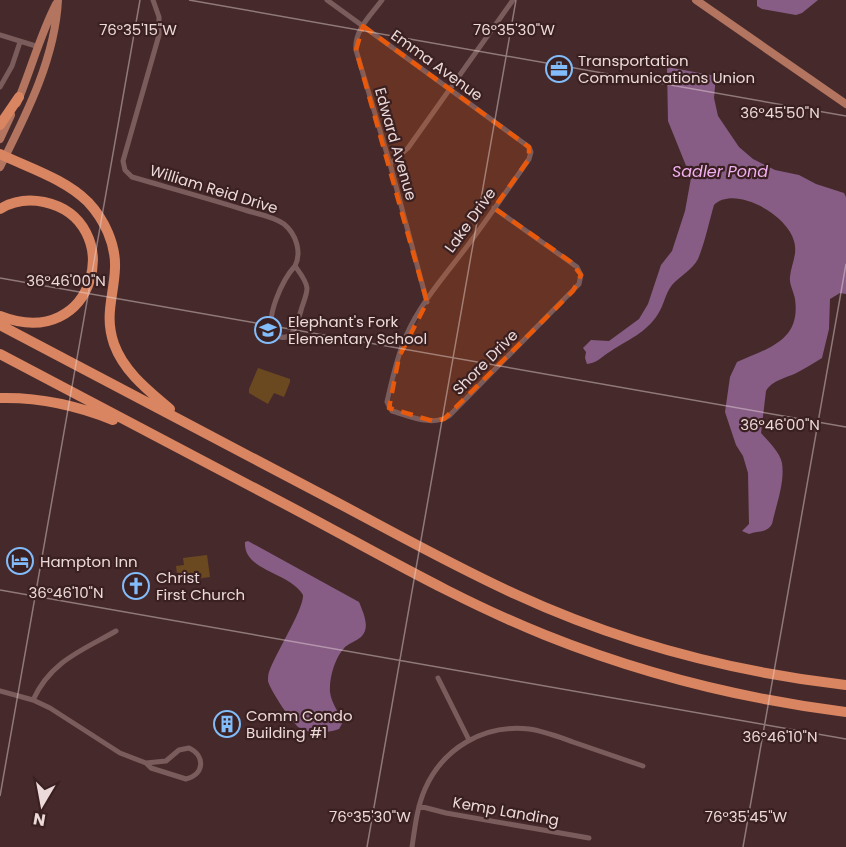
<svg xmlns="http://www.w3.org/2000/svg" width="846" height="847" viewBox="0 0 846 847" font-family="Poppins,sans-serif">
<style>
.green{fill:#6b4920}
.water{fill:#875d86}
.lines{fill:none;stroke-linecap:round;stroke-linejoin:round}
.street{stroke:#7b5c5c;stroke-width:5}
.primary{stroke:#b3755f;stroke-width:8}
.highway{stroke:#d98561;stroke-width:10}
.marked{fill:#e8590c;fill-opacity:0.2;stroke:#e8590c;stroke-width:4.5;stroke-dasharray:12 8;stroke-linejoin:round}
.ticks{fill:none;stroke:#ecd9d9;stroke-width:1.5;stroke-opacity:0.45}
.labels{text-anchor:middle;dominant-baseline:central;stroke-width:4.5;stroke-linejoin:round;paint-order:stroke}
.poi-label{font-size:15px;fill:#ecd9d9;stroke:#3b2021;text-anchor:start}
.street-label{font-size:15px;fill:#ecd9d9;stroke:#3b2021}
.water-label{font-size:16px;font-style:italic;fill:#f2b1f1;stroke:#3b2021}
.ticks-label{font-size:15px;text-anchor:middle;fill:#ecd9d9;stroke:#3b2021;stroke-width:4.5;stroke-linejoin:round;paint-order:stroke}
</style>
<rect width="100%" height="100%" fill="#462a2b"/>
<path class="green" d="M258,368L290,379V382L284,397L274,393L268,404L249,393V389Z
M207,555L210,577L178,581L176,566L184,565L183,558Z"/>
<path class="water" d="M757,0H818L802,13L796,15L762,9L757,6Z
M667,67L716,76L714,98L718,116L739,147L753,159L775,170L799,175L816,184L844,193L846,197V294L840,293L830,299L829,329L822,358C815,362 808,367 800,371C788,378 773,379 766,391L761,433C768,441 780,452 782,463C785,483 776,505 772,524C766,534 758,530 749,534L742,531L749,524L748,473L743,456L736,445L725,412L730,377L737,362C768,348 801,341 795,299C794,292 789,284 790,277C791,264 798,255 794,241C787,214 734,185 714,205C709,222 705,242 698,259C692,270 680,276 672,285C665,294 664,305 658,314C646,333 629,339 611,351C602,356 598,363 587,364L585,358L586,352L583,348L591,340L609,341L639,319L648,304L661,265L672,251L685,211L691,178L668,121Z
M248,541L359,602C363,612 371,628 361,637C356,641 350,643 345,647C335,657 329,678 330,692C331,702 339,713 343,722L339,729C328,733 312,734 301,729C293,725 270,690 268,681C268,679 268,674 269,672C275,654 304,609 303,595C290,572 243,571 245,542Z"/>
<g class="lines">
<path class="street" d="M153,0L159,17V35L123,161L125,170L132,177C170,188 207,198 245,210C257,214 273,216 284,224C296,234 302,252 295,266
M327,0L529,147L531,152L529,159C509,188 489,217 468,245C447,273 420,303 406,336C397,356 392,380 387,402L392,411C410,416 432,427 449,416L579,284L581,275L577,267L494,208
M382,0C371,15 354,30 356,50L390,164L427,302
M0,35L39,47
M0,87L12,66L20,42
M390,164L408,148L513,0
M295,266C300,273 306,280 307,288C307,294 304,301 302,307C298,320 293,347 274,334C264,318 283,279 295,266Z
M438,678L469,740
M0,691L33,700L50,708L120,753L146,763L151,768L186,779C204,775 206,756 189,748L179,750L166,761L146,763
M33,700C51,661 81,651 116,631
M419,806L446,813L589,838
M412,847C415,827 417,807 425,789C443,748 484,724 529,729C544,731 559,737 573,742C596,750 619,758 643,766"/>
<path class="primary" d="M696,0L846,104
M17,103C31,70 40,35 56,4
M0,139L11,115
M0,167C26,115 55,59 58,0"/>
<path class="highway" d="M0,125L19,97
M0,154C29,168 65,179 88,202C104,219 116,244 115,268C114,296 104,315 114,344C124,372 149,391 170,409
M0,209C13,201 29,199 44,202C128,220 97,354 0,316
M0,325C107,381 214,438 321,494C386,528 449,564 515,594C619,642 733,672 846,685
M0,354C100,406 200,459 300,512C381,555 460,601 545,635C642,674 743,699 846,712
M0,398C40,397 76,405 113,420"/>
</g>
<path class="marked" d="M363,26L529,147V159L494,208L571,262L581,275L573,291L444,419L433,421L389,408L399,357L427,302L356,50Z"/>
<path class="ticks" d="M189,0L846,116M0,278L846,427M0,590L846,739M0,796L140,0M367,847L516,0M743,847L846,264"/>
<defs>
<symbol id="office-ring" viewBox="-11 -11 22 22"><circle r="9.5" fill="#3b2021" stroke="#82bcfa" stroke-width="1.5"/><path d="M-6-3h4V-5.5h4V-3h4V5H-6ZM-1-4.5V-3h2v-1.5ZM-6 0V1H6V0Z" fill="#82bcfa"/></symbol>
<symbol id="school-ring" viewBox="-11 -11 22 22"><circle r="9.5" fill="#3b2021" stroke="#82bcfa" stroke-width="1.5"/><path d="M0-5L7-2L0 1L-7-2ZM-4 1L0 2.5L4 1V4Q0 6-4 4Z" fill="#82bcfa"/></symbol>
<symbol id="hotel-ring" viewBox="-11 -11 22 22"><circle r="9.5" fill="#3b2021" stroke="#82bcfa" stroke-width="1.5"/><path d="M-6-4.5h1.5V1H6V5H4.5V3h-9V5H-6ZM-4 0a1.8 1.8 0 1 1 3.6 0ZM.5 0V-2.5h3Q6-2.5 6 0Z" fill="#82bcfa"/></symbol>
<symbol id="church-ring" viewBox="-11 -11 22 22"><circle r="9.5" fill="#3b2021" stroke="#82bcfa" stroke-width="1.5"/><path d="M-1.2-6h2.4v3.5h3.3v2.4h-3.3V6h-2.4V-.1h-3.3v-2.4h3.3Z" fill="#82bcfa"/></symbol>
<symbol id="building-ring" viewBox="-11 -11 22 22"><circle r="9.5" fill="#3b2021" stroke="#82bcfa" stroke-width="1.5"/><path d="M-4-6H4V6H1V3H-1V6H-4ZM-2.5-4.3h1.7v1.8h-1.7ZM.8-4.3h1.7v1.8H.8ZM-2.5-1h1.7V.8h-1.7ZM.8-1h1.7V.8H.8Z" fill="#82bcfa"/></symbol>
</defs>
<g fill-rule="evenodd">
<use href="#office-ring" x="544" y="54" width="30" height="30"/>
<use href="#school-ring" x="253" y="315" width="30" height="30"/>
<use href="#hotel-ring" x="5" y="546" width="30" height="30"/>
<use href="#church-ring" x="121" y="571" width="30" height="30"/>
<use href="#building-ring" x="212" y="709" width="30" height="30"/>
</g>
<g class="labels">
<g class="poi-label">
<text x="578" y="60">Transportation<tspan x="578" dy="17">Communications Union</tspan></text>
<text x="288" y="321">Elephant's Fork<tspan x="288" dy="17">Elementary School</tspan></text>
<text x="40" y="561">Hampton Inn</text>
<text x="156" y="577">Christ<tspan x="156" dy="17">First Church</tspan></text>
<text x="246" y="715">Comm Condo<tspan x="246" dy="17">Building #1</tspan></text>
</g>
<g class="street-label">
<text transform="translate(437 65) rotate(36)">Emma Avenue</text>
<text transform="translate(396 144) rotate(74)">Edward Avenue</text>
<text transform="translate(214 189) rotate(17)">William Reid Drive</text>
<text transform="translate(470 220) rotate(-54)">Lake Drive</text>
<text transform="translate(485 362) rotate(-45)">Shore Drive</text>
<text transform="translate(506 811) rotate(10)">Kemp Landing</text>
</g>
<g class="water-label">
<text x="720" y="171">Sadler Pond</text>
</g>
</g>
<g class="ticks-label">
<text x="138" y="35">76°35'15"W</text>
<text x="514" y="35">76°35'30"W</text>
<text x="780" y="118">36°45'50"N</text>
<text x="66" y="286">36°46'00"N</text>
<text x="780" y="430">36°46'00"N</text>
<text x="66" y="598">36°46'10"N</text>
<text x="780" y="742">36°46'10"N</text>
<text x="370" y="822">76°35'30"W</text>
<text x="746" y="822">76°35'45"W</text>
</g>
<g transform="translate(42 805) rotate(190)" stroke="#3b2021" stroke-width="4.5" paint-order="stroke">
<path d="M0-4.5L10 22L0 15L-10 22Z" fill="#ecd9d9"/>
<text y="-9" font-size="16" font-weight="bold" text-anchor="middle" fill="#ecd9d9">N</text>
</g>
</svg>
